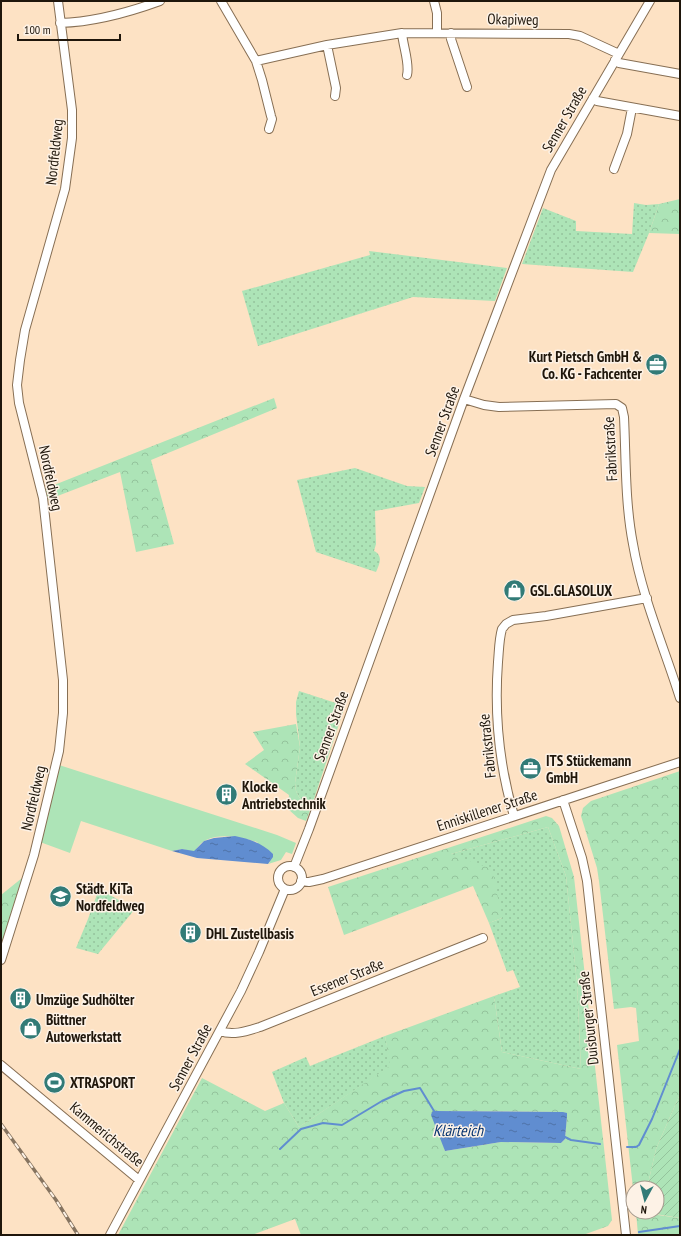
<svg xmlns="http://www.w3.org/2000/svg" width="681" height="1236" viewBox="0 0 681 1236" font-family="'PT Sans Narrow',sans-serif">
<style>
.grass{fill:url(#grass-dots)}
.forest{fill:url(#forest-crowns);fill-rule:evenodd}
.park{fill:#ade4b7}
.garden{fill:url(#garden-furrows)}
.water{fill:url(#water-ripples)}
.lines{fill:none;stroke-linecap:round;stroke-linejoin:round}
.stream{stroke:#608dd0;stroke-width:2}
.minor-casing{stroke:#876f54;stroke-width:10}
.minor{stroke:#fff;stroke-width:8}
.rail-casing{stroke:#867460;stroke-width:3.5}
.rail{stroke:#fdf2e6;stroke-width:2;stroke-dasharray:6;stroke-linecap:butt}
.labels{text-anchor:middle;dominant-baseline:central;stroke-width:3;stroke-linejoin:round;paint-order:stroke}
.street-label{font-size:15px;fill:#1f160b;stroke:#fdf2e6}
.poi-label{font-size:15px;font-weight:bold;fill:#1f160b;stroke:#fdf2e6;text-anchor:start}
.water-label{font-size:16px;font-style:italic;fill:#073470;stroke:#fdf2e6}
</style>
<defs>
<pattern id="grass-dots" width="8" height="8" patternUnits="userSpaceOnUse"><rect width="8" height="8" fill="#ade4b7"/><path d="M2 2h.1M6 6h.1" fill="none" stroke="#94c39c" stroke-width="1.8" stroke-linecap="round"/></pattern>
<pattern id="forest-crowns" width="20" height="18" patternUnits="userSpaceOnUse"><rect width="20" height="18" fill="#ade4b7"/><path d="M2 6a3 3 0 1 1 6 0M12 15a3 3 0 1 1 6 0" fill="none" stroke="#94c39c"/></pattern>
<pattern id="garden-furrows" width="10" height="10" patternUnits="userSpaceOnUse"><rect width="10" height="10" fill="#ade4b7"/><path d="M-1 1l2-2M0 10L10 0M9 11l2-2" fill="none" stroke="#94c39c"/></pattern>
<pattern id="water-ripples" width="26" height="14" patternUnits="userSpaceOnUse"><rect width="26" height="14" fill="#608dd0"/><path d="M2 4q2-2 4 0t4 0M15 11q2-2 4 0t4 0" fill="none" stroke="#4f72a7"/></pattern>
</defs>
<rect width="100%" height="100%" fill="#fde2c4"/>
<path class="grass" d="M634,203L646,205L659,204L649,233L633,272L522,264L543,208L576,221V231L632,234Z
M369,251L507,268L495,301L413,297L258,346L242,291L370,255Z
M355,468L407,486L425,487L419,503L375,511L376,544L374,551C384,556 379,565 376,572L316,552L297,480Z
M299,691L345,706L311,808L299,797L296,791L295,783L300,747L296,714V702Z
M548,827L566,876L577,983L581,1069L502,1052L494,996L520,987L513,970L507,972L489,923L502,918L451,854Z
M99,889L135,909L98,954L76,948L88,919Z
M385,1036L391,1066L299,1127L284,1103L272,1072L306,1057L310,1066Z"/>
<path class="forest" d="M680,199V234L649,233L659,204Z
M274,398L277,408L151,460L174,544L136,552L120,472L47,500L44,489Z
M296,724L300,747L295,783L296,791L299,797L311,808L306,821L298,818L288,809L289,795L245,764L264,750L253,732Z
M680,771V1094L656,1149L647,1188H633L617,1045L639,1041L636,1008L631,1007L614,1009L599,881L597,868L581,816L583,808L591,801Z
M546,816L552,818L559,826L574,877L612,1220L608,1226L583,1235H301L295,1219L252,1235H118L202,1078L265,1111L284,1103L299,1127L390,1066L385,1036L494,996L502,1052L581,1069L577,983L566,876L548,827L451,854L492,869L502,918L489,923L473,886L344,935L328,887ZM434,1111L562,1112L567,1114L565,1139L561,1143L501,1142L445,1151Z
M27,874L1,952V895Z
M636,1212L680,1218V1235H638Z"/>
<path class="park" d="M59,765L277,835L296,843L292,854L286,852L281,860L268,864L270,862L257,842C241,837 221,833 206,840C201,842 197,848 194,852L182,849L172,851L81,821L70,853L40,842Z"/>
<path class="garden" d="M680,1094V1218L643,1212H657V1188H647L656,1149Z"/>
<path class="water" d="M235,836C249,839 263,843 273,854V857L268,864L197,858L172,851L182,849L194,851L204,841L214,838Z
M434,1111L563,1112L567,1113V1116L565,1139L561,1143L501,1142L445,1151L431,1115L432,1112Z"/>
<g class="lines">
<path class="stream" d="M565,1137L571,1140L600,1144
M627,1147H636L639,1145L652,1119L680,1049
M280,1149L301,1129L323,1123L342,1125L382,1101L404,1091L420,1088L434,1111
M639,1232L680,1226
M592,1235H610"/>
<defs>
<path id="minor" d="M221,1L256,61
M434,1L437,13V33
M60,23C95,22 127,13 160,1
M402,33C403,46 410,64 407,75
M451,33V39L467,87
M327,45L336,88L335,96
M615,60L619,63L680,74
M593,98L597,101L680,116
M269,129L272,119L271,116L262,80L256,61L327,45L402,33L569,34L580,36L619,54
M614,169L627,134L632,108
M464,399L484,405L499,407L616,404L622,408L624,417C626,459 625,503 633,544C642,597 664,647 680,698
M563,800L582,858L587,881L626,1235
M514,816C499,765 494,716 498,662C499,651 499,639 502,629L506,624L513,620L546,616L647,598
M278 878a12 12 0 1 1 24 0a12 12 0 1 1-24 0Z
M294,867L309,829L464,399L551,170L650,1
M301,881L309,882L323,879L680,762
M1,960L34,855L59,751L63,713V680L43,498L19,403L17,385L20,360L25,330L65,189L72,138V110L58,1
M220,1031C233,1036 247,1031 260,1027L483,938
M1,1065L139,1180
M110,1235L241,991L259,952L285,889"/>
</defs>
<use href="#minor" class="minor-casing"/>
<use href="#minor" class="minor"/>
<defs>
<path id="rail" d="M1,1124L56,1200L78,1235"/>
</defs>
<use href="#rail" class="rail-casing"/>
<use href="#rail" class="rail"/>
</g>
<defs>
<symbol id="office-disc" viewBox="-11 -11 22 22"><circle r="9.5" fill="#327b77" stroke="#fdf2e6"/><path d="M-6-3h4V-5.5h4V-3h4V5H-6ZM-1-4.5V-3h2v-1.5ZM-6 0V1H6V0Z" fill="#fff"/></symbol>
<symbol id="shop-disc" viewBox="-11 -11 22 22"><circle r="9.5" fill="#327b77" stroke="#fdf2e6"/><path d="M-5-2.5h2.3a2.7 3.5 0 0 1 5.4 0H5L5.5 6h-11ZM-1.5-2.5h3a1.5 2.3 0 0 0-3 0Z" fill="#fff"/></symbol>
<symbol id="building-disc" viewBox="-11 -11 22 22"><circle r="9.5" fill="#327b77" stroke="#fdf2e6"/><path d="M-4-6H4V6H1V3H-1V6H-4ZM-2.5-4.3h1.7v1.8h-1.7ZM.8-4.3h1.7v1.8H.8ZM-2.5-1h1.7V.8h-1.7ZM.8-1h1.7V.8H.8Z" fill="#fff"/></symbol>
<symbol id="school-disc" viewBox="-11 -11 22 22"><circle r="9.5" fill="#327b77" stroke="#fdf2e6"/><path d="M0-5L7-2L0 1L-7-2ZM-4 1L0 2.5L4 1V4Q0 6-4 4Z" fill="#fff"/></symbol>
<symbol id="stadium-disc" viewBox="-11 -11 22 22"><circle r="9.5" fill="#327b77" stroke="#fdf2e6"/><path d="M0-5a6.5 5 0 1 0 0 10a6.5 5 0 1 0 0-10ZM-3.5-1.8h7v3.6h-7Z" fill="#fff"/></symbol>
</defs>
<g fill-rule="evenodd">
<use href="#office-disc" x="644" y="352" width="25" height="25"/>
<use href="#shop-disc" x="502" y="578" width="25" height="25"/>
<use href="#office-disc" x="518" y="756" width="25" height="25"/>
<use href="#building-disc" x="214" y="782" width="25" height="25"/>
<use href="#school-disc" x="48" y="884" width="25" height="25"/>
<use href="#building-disc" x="178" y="920" width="25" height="25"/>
<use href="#building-disc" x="8" y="986" width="25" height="25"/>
<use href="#shop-disc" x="18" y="1016" width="25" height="25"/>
<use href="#stadium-disc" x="42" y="1070" width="25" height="25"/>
</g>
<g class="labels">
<g class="street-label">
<text transform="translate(513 19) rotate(1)">Okapiweg</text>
<text transform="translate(564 119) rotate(-60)">Senner Straße</text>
<text transform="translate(54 152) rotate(-84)">Nordfeldweg</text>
<text transform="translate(442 421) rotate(-70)">Senner Straße</text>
<text transform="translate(610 449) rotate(-93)">Fabrikstraße</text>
<text transform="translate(51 478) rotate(78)">Nordfeldweg</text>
<text transform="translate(331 726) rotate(-70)">Senner Straße</text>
<text transform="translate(487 746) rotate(-96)">Fabrikstraße</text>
<text transform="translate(33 798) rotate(-77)">Nordfeldweg</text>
<text transform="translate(487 810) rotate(-18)">Enniskillener Straße</text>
<text transform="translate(347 977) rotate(-22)">Essener Straße</text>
<text transform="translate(588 1018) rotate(-96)">Duisburger Straße</text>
<text transform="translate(190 1057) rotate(-62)">Senner Straße</text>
<text transform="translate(107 1134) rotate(40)">Kammerichstraße</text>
</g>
<g class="poi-label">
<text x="642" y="356" text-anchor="end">Kurt Pietsch GmbH &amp;<tspan x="642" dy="17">Co. KG - Fachcenter</tspan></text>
<text x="530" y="590">GSL.GLASOLUX</text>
<text x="546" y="760">ITS Stückemann<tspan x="546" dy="17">GmbH</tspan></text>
<text x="242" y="786">Klocke<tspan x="242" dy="17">Antriebstechnik</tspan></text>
<text x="76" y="888">Städt. KiTa<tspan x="76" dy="17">Nordfeldweg</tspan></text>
<text x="206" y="933">DHL Zustellbasis</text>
<text x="36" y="999">Umzüge Sudhölter</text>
<text x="46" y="1019">Büttner<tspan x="46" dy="17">Autowerkstatt</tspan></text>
<text x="70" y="1082">XTRASPORT</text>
</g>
<g class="water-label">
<text x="458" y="1130">Klärteich</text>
</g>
</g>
<rect width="681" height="1236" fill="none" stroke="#1f160b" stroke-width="4"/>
<g transform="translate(645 1200) rotate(187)"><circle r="19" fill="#fdf2e6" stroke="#a49a8e"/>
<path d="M0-3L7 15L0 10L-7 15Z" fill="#327b77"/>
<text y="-6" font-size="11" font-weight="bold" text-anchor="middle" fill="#1f160b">N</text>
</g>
<path d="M18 34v6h102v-6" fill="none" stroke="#1f160b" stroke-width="2"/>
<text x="24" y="34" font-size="12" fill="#1f160b" stroke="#fdf2e6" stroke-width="3" paint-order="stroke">100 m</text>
</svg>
